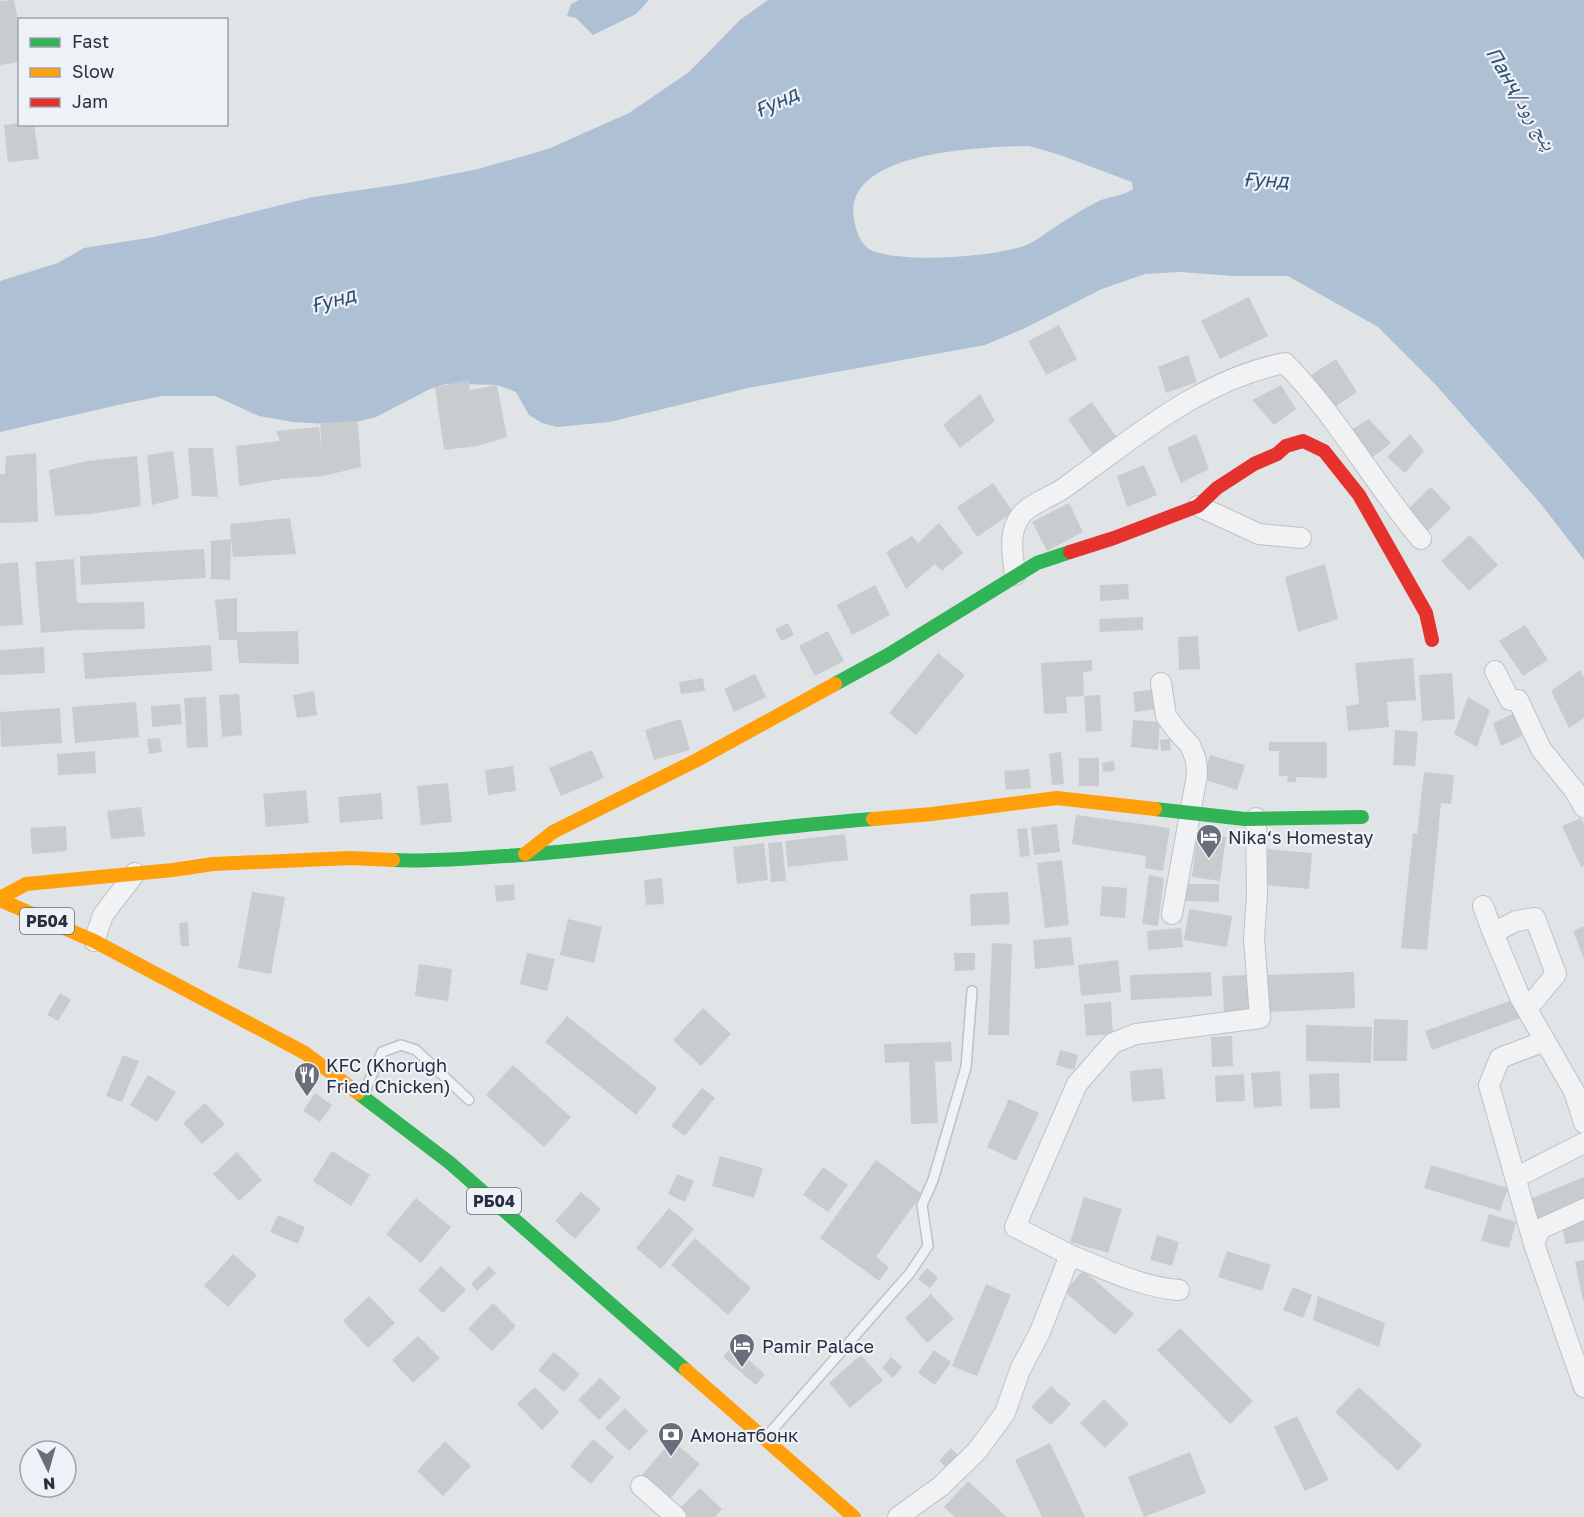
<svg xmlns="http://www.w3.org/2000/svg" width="1584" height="1517" viewBox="0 0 1584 1517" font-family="'Golos Text','Noto Naskh Arabic',sans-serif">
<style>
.water{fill:#aec0d3;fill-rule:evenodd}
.building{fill:#c9cccf}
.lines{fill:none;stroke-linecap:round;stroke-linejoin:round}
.lane-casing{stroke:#bfc2c5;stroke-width:12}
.street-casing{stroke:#bfc2c5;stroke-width:22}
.lane{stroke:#f1f2f3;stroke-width:9}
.street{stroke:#f1f2f3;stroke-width:20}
.fast{stroke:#30b455;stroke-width:14}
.slow{stroke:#ff9f0a;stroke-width:14}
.jam{stroke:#e5322d;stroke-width:14}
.labels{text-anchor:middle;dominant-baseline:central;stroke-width:4.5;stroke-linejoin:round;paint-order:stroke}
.shield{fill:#eef2f6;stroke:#636a77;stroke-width:1.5}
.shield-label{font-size:16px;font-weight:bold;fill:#273041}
.poi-label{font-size:18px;fill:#273041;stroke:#eef2f6;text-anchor:start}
.water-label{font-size:20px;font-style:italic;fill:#2f4e76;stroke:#eef2f6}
</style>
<rect width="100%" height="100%" fill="#e1e4e7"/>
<path class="water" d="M579,0H649L636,14L593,35L576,18L567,16L571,4Z
M768,0H1584V560L1541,504L1435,384L1378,327L1288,276H1233L1180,272L1145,274L1102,289L1023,329L985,345L748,388L610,422L557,427L542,423L529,415L516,392L497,385L462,384H445L430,389L376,417L343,425L293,422L259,416L215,396H162L127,403L0,432V281L58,263L84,248L154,237L313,197L408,183L478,169L548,149L629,113L689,72L740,20ZM1029,146L1057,154L1132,182L1133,189C1124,196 1110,196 1099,201C1083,209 1067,219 1052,229C1044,234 1037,240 1029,244C998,257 901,264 871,250C860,245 856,230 854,219C842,150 985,147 1029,146Z"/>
<path class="building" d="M14,0L20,32V62L0,65V1Z
M20,123V124H34L39,159L8,162L4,125Z
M1249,297L1268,336L1220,359L1201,321Z
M1059,325L1077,359L1046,375L1028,341Z
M1188,355L1197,382L1166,393L1158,367Z
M1336,359L1357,392L1331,410L1311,375Z
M469,380L470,390L497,385L507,437L478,446L444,450L435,387Z
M1281,385L1296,409L1274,425L1252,400Z
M980,394L995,421L960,448L943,425Z
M1092,402L1119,441L1095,458L1068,419Z
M1369,419L1391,443L1365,463L1344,434Z
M358,421L361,467L323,476L282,479L239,486L236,446L280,441L276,431L319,427L322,452L320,423Z
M1196,434L1209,469L1181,483L1167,448Z
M1410,434L1424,451L1405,473L1387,457Z
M188,448H213L218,497L192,496Z
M173,451L179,498L152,505L147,455Z
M36,453L38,522L0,523V474H5L6,456Z
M137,456L141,506L91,514L55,516L49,470L87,461Z
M1144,465L1157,495L1127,507L1117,476Z
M993,483L1013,512L977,537L957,507Z
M1431,487L1451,508L1425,534L1404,513Z
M1069,503L1083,532L1047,551L1032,522Z
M290,518L296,554L233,557L231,539L230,580L211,579V541L231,539L230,524Z
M939,523L963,553L942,571L935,564L906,589L886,552L912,536L918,543Z
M1470,535L1498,565L1469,591L1441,561Z
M204,549L206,578L81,585L80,556Z
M74,559L77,603L144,602L145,629L79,630L41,633L35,562Z
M18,562L23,625L0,626V564Z
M1325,564L1338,619L1298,632L1285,577Z
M1128,584L1129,599L1100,601V585Z
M875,585L890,615L852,635L837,605Z
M237,598V632L298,631L299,664L239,663L237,640H219L215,600Z
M1143,617V630L1100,632L1099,619Z
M788,623L794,635L781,641L775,629Z
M1525,625L1548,660L1523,676L1499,641Z
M828,631L844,661L815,676L799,646Z
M1198,636L1200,669L1179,670L1178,637Z
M211,645L212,671L85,679L83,653Z
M44,647L45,673L0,675V650Z
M938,653L965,675L916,735L889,713Z
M1413,658L1416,700L1387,702L1389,727L1348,731L1346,706L1359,704L1355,663Z
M1092,660V671L1083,672L1084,696L1066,697L1067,713L1044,714L1041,663Z
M1580,670L1584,678V718L1569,728L1551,691Z
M1452,673L1455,719L1422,721L1419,675Z
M755,674L766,697L734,712L724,689Z
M703,678L705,691L681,694L679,682Z
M1156,689L1159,709L1135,712L1133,692Z
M314,691L317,715L297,718L293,695Z
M239,694L242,735L222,737L219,695Z
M1100,695L1102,731L1086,732L1084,696Z
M206,697L208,747L187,748L184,698Z
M1468,697L1490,710L1477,747L1454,734Z
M136,702L139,737L75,743L72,707Z
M180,704L182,724L152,727L151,706Z
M60,708L62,743L1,747L0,712Z
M1515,713L1522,736L1501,746L1493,723Z
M681,719L690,750L654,760L645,730Z
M1133,720L1160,722L1158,750L1131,747Z
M1395,730L1418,732L1415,766L1393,765Z
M160,738L162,752L149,754L147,739Z
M1170,739L1171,750L1161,751L1160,740Z
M1269,742H1327V778L1296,777V782H1287L1288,776H1279V751H1269Z
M592,750L604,778L561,796L549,768Z
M95,751L96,773L58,775L57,754Z
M1061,752L1064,784L1052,785L1049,754Z
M1210,755L1245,765L1237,790L1203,779Z
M1079,758H1099V786H1079Z
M1114,761L1115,771L1103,772L1102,763Z
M513,766L516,791L488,795L485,770Z
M1029,769L1031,788L1006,790L1004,771Z
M1424,772L1454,775L1451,804L1441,803L1427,950L1401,948L1413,833L1417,834Z
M448,783L452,822L421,825L417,786Z
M306,790L309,823L266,827L263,794Z
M381,793L383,819L340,823L338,797Z
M141,807L145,836L111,839L107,811Z
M1076,815L1170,828L1163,871L1145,868L1146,856L1072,844Z
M1581,818L1584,824V865L1581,867L1562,826Z
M1057,824L1060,852L1034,855L1031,827Z
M66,826L67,851L32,854L30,828Z
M1027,828L1030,856L1020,857L1017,829Z
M845,834L848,860L788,867L785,841Z
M1197,834L1226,837L1220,881L1192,877Z
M782,842L786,881L771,882L768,843Z
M764,843L768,880L737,884L733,847Z
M1268,849L1312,853L1309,889L1265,885Z
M1062,860L1069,925L1045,928L1037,863Z
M1149,875L1164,878L1158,926L1142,924Z
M662,878L664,904L646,905L644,880Z
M514,884L515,900L496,902L495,886Z
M1185,884H1219V902L1185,901Z
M1102,886L1127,888L1125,918L1100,916Z
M252,892L285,897L271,974L238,968Z
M1008,892L1010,924L971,926L970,894Z
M1189,909L1232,916L1227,947L1184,940Z
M568,919L602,927L594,963L560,955Z
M188,922L189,946H181L179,923Z
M1584,926V959L1573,931Z
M1181,928L1183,947L1148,950L1147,931Z
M1071,937L1074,965L1035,969L1033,940Z
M992,943L1012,944L1009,1035H988Z
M527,953L555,959L547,991L520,984Z
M954,953H975V970L955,971Z
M1118,960L1121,992L1081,996L1078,965Z
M419,964L452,969L448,1001L415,996Z
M1211,972L1212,996L1131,1000L1130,975Z
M1354,972L1355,1008L1268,1012L1266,975Z
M1249,975L1251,1012L1224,1014L1222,976Z
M60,993L71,1000L58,1021L47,1015Z
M1513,1000L1520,1018L1432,1050L1425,1031Z
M1111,1002L1113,1034L1086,1036L1084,1004Z
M703,1008L731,1034L701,1066L673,1040Z
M567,1016L657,1088L636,1115L545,1042Z
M1374,1019L1408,1020L1407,1061H1373Z
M1306,1025L1372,1027L1371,1063L1306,1061Z
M1232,1036L1233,1066L1212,1067L1211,1037Z
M951,1042L952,1061L935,1062L938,1123L911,1124L909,1062L885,1063L884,1044Z
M1060,1050L1078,1055L1074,1070L1056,1065Z
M123,1055L139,1061L122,1102L106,1096Z
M513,1065L571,1117L544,1147L486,1095Z
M1162,1068L1165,1099L1132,1102L1130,1071Z
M1280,1071L1282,1106L1254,1108L1251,1073Z
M1339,1073L1340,1108L1310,1109L1309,1074Z
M1244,1074L1245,1101L1216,1102L1215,1076Z
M148,1075L176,1092L157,1122L130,1105Z
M702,1088L715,1098L685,1136L671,1126Z
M315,1093L332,1105L320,1122L303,1111Z
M1009,1099L1039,1113L1016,1161L987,1147Z
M205,1103L225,1124L202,1144L183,1123Z
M332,1151L370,1175L351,1206L313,1181Z
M237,1152L262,1180L239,1201L213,1174Z
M720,1156L763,1168L754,1198L712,1186Z
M876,1160L922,1194L876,1257L889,1267L879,1281L820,1238Z
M1431,1165L1508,1188L1500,1211L1424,1188Z
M823,1167L848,1185L828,1212L803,1195Z
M677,1174L694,1181L685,1202L668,1194Z
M1584,1177V1200L1538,1218L1530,1199Z
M581,1192L601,1209L575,1239L555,1221Z
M1084,1197L1122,1209L1108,1253L1070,1242Z
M416,1198L451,1227L421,1263L386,1234Z
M669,1208L694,1229L661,1269L636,1248Z
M1489,1214L1516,1222L1509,1248L1481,1241Z
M278,1215L305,1227L298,1244L270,1232Z
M1584,1220V1241L1565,1244L1562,1223Z
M1157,1235L1179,1242L1172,1266L1150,1260Z
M695,1238L751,1288L728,1315L671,1265Z
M1227,1251L1271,1265L1262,1291L1218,1277Z
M233,1254L257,1275L228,1307L204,1286Z
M1584,1260V1301H1583L1575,1262Z
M441,1266L466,1290L443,1313L418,1290Z
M489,1266L496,1273L477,1291L471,1284Z
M927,1268L938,1278L930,1288L918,1279Z
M1083,1270L1134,1314L1115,1335L1065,1292Z
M986,1284L1011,1295L977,1376L952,1366Z
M1293,1287L1312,1295L1303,1318L1283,1310Z
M931,1294L954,1319L927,1343L905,1318Z
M369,1296L395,1323L368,1348L343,1321Z
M1318,1296L1385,1323L1379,1347L1313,1320Z
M493,1303L516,1326L492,1351L468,1329Z
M1180,1328L1253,1401L1230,1424L1157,1350Z
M742,1334L753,1344L743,1355L765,1374L756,1385L723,1357Z
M418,1336L440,1358L413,1383L392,1360Z
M934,1350L951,1362L935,1385L918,1373Z
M554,1352L580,1374L564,1392L538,1370Z
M861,1355L883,1380L850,1408L829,1383Z
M891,1357L902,1367L893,1378L882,1368Z
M600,1378L621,1398L599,1420L578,1400Z
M1051,1386L1071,1404L1051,1425L1031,1407Z
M535,1387L559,1412L542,1430L517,1404Z
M1359,1387L1422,1445L1398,1471L1335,1412Z
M1104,1399L1129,1424L1105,1448L1080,1423Z
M625,1408L648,1431L629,1451L605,1428Z
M1297,1416L1329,1480L1305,1491L1274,1427Z
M593,1439L614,1457L591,1484L570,1466Z
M672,1440L700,1464L669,1500L641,1476Z
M445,1441L471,1466L443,1496L417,1471Z
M1050,1443L1085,1517H1042L1015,1460Z
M951,1448L960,1457L948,1469L939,1461Z
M1190,1452L1206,1493L1144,1517L1128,1477Z
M968,1481L1007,1517H955L944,1507Z
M700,1488L722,1509L715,1517H688L679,1509Z"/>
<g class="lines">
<defs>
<path id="lane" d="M365,1091L382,1052L401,1045L416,1050L469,1100
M768,1435L910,1273L928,1246L922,1205L933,1180L966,1067L972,991"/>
<path id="street" d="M1198,506L1259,534L1301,538
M1015,575C1013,554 1007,532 1022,514C1030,504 1053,496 1064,488C1134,438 1199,380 1285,363C1337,416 1373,483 1421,539
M1495,671L1510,700H1518L1541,749L1575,791L1584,807
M1161,683L1166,716L1177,731L1190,745L1196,760L1197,775L1172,914
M1483,906L1493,933
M94,941L103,915L135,873
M1527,1009L1556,974L1535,918L1516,921L1493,933L1520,997L1545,1041
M1584,1123L1574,1091L1545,1041L1500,1058L1489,1085L1534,1244L1584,1387
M1515,1178L1584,1143
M1534,1244L1540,1229L1584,1209
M1070,1255L1015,1227L1077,1084L1113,1043L1136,1034L1260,1018L1254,938L1257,896L1256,818
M641,1486L676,1517
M898,1517L941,1486L977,1451L1005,1413L1020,1370L1040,1332L1070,1255C1105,1269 1141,1287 1179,1290"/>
</defs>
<use href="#lane" class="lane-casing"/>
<use href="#street" class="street-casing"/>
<use href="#lane" class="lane"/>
<use href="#street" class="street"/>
<path class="fast" d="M835,684L888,655L1037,563L1070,552
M1155,809L1245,819L1362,817
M393,860C431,862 469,858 506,856C629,848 750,828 873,819
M358,1093L450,1163L686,1370"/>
<path class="slow" d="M873,819L932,814L1057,798L1155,809
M525,854L553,832L697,760L835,684
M0,898L26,884L173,870L213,864L350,858L393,860
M0,900L94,941L305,1053L358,1093
M686,1370L854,1517"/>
<path class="jam" d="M1070,552L1114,538L1198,506L1217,488L1254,464L1277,454L1286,446L1303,441L1324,451L1359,495L1426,613L1432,640"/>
</g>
<defs>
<symbol id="hotel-pin" viewBox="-11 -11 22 30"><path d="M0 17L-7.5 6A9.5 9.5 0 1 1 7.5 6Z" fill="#686f7b" stroke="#eef2f6"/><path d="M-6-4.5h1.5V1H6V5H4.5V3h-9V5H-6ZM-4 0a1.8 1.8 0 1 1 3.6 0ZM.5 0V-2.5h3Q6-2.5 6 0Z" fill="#fff"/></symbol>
<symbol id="restaurant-pin" viewBox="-11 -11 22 30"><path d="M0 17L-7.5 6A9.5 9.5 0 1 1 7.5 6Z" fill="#686f7b" stroke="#eef2f6"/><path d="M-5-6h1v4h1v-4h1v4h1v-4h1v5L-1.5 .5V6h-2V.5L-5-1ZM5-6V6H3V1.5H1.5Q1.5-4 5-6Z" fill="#fff"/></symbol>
<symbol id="bank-pin" viewBox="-11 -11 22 30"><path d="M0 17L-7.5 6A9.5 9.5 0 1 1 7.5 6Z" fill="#686f7b" stroke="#eef2f6"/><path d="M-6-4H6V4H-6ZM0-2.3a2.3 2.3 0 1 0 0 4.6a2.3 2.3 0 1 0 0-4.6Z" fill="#fff"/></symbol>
</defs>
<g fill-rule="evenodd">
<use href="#hotel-pin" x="1194" y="822" width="30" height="40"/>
<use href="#restaurant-pin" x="292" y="1060" width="30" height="40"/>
<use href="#hotel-pin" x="727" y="1331" width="30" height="40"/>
<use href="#bank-pin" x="656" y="1420" width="30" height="40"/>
</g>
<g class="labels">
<g class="shield">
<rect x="20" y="908" width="54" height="26" rx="4.5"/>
<rect x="467" y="1188" width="54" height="26" rx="4.5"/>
</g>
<g class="shield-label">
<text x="47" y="921">РБ04</text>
<text x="494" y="1201">РБ04</text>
</g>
<g class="poi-label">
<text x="1228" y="837">Nika‘s Homestay</text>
<text x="326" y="1065">KFC (Khorugh<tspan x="326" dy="21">Fried Chicken)</tspan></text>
<text x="762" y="1346">Pamir Palace</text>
<text x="690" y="1435">Амонатбонк</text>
</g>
<g class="water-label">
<text transform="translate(1522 98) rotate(59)">Панҷ/پنج رود</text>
<text transform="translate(776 101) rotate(-26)">Ғунд</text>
<text transform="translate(1266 179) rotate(1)">Ғунд</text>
<text transform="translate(333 299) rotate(-16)">Ғунд</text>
</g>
</g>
<rect x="18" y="18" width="210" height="108" fill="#eef2f6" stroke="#9ea4ae" stroke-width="1.5"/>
<rect x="30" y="38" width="30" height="9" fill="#30b455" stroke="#9ea4ae" stroke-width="1.5"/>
<text x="72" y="48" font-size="18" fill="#273041">Fast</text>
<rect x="30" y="68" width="30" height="9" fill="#ff9f0a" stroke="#9ea4ae" stroke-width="1.5"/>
<text x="72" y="78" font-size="18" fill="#273041">Slow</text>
<rect x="30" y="98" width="30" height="9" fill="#e5322d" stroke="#9ea4ae" stroke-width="1.5"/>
<text x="72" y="108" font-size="18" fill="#273041">Jam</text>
<g transform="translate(48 1469) rotate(175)"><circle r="28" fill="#eef2f6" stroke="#9ea4ae" stroke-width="1.5"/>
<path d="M0-4.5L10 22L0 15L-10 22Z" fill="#686f7b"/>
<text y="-9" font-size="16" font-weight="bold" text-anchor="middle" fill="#273041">N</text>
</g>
</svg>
